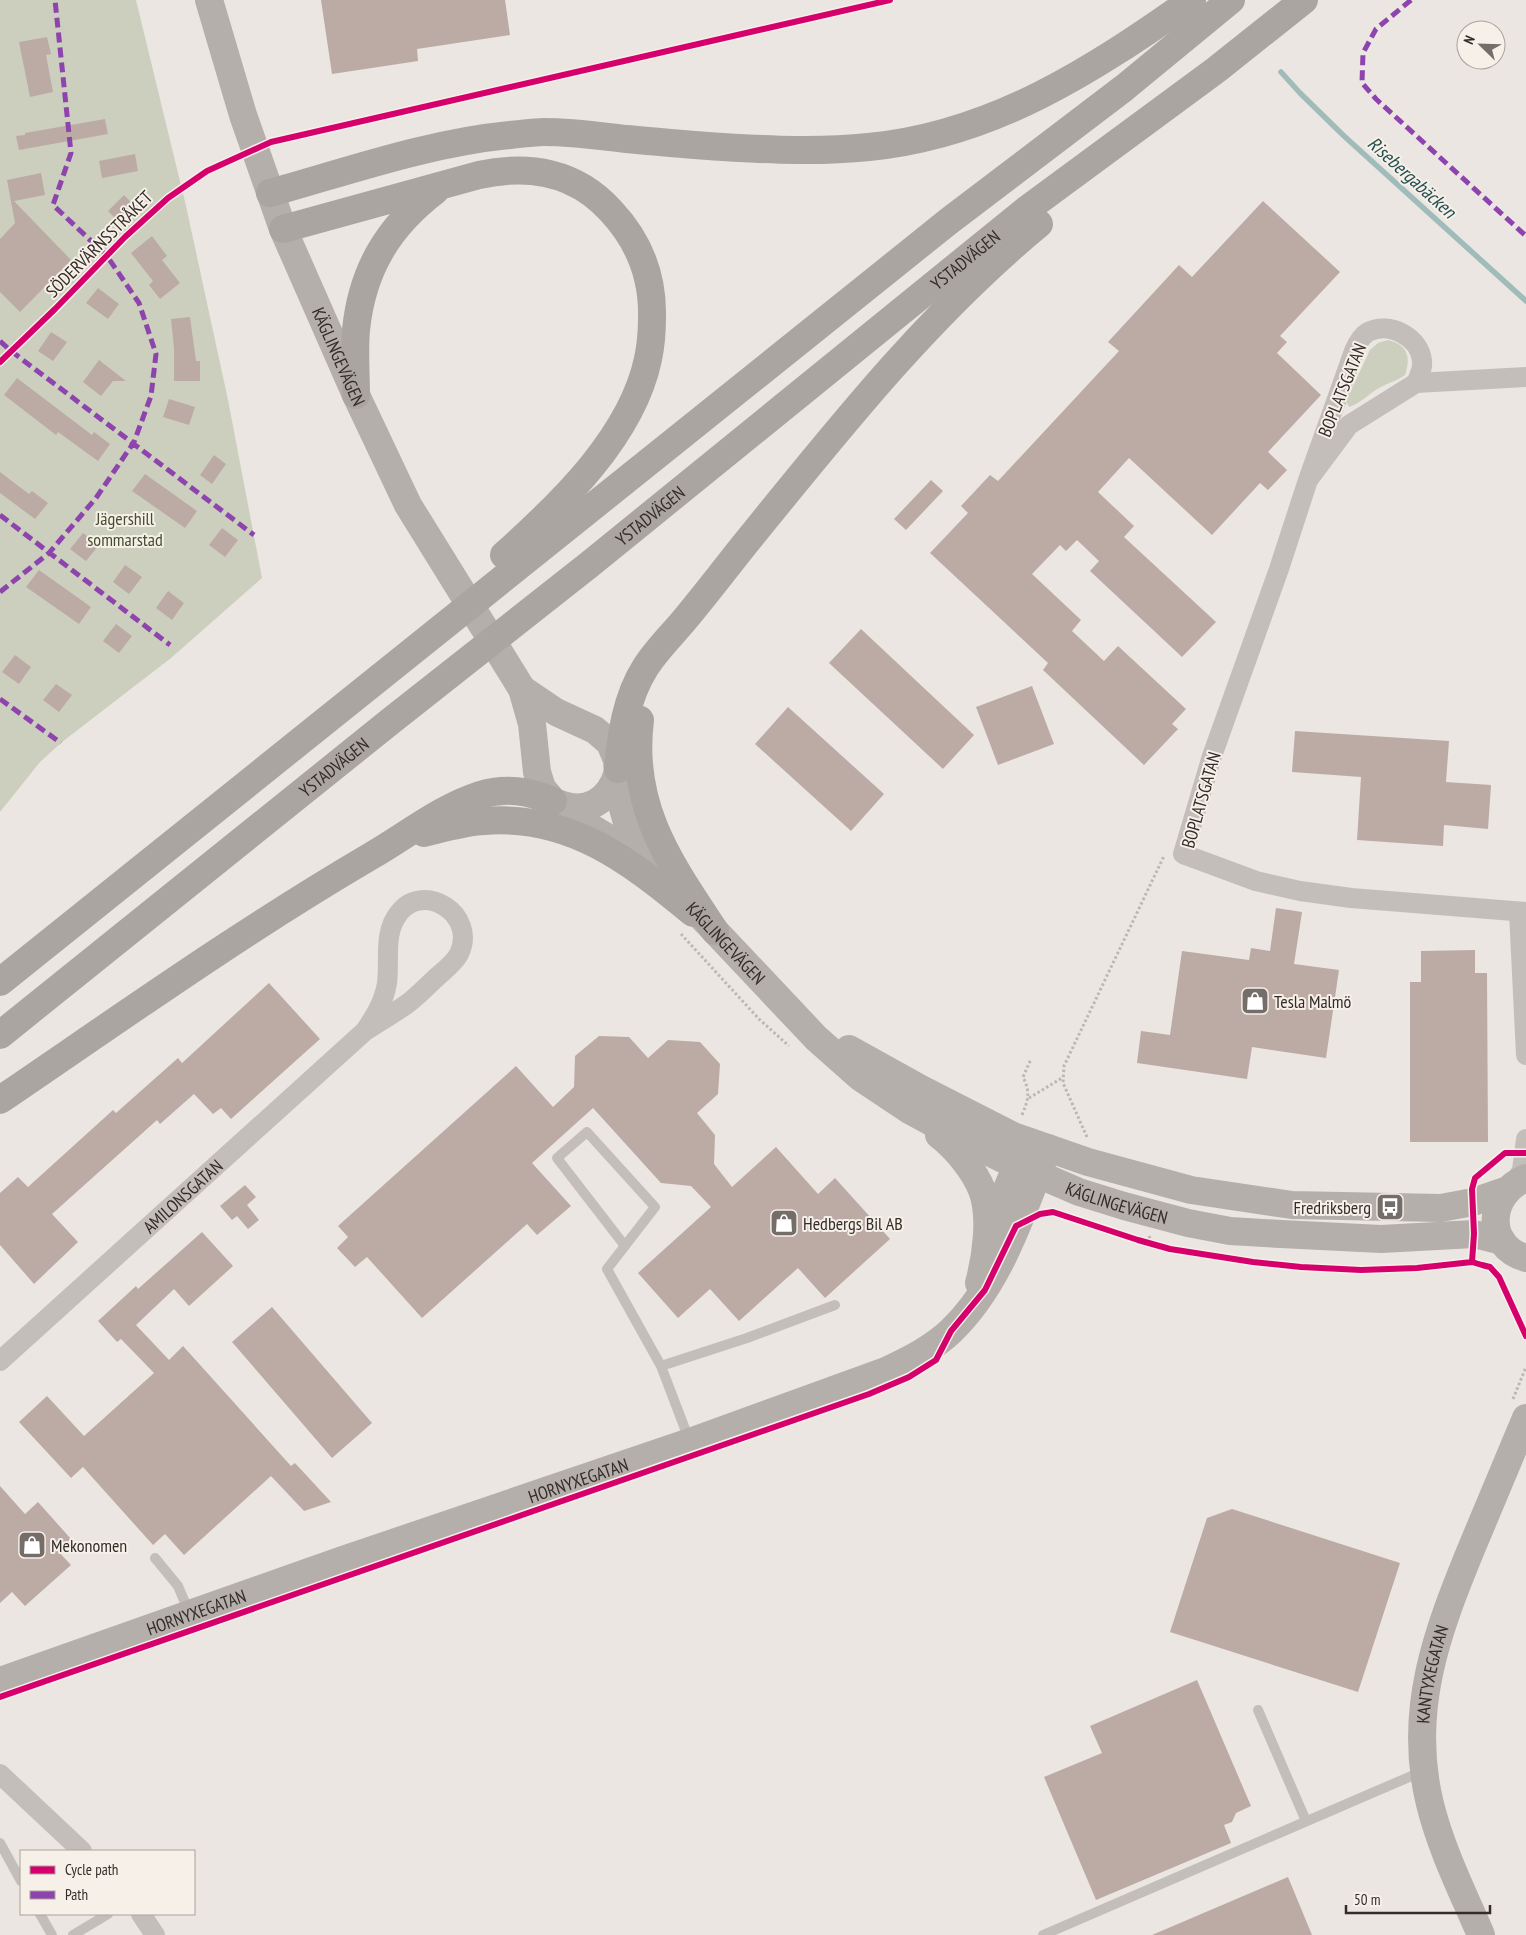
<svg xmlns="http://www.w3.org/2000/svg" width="1526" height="1935" viewBox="0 0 1526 1935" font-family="'PT Sans Narrow',sans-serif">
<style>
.green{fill:#cccfbd}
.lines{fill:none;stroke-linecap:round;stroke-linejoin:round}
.stream{stroke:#9fbbba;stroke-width:5.5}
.building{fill:#bcaba5}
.path{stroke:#bdb7b3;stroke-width:3;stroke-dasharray:2.5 2.5;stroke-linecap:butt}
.lane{stroke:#c4beba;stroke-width:10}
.street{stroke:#c4beba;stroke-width:20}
.secondary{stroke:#b5afab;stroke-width:28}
.highway{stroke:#aaa5a0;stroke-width:28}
.quiet{stroke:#8e44ad;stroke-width:5;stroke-dasharray:10 5;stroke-linecap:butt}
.cycleway-casing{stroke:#f7f0e9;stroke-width:9}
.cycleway{stroke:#d6006c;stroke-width:6}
.labels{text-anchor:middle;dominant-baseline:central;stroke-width:4;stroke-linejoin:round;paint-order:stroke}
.street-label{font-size:18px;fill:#342c29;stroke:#f7f0e9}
.park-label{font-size:18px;fill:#444f30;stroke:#f7f0e9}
.poi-label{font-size:18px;fill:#342c29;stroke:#f7f0e9;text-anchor:start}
.water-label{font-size:19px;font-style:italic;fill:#234f51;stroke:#f7f0e9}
</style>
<rect width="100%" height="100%" fill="#ebe6e1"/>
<path class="green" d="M0,0H136L186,206L228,400L262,578L171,658L62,742L40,762L0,812Z
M1388,340C1408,345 1411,357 1405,375C1398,380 1391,382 1383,386C1371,391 1362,403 1349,407L1346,401L1370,350L1378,343Z"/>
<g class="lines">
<path class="stream" d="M1281,72L1300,93L1344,136L1526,301"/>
</g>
<path class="building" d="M321,0H505L510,35L417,49L418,61L332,74Z
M47,37L51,54L46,55L53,92L30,97L19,42Z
M105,119L108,134L19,150L16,136L25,135V133Z
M135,154L138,171L102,178L99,161Z
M41,173L45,195L14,201L71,260L20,312L0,292V239L15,223L7,180Z
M124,195L135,206L119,222L108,211Z
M1263,201L1340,272L1280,336L1287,342L1277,353L1321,395L1268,452L1287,470L1268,490L1260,483L1212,535L1129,458L1098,492L1134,526L1124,537L1216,622L1182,657L1090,571L1099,561L1077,540L1066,551L1060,545L1032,574L1081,620L1072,631L1104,661L1118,646L1186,709L1172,724L1178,729L1144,765L1043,670L1048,663L930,553L968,513L961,506L990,475L998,481L1119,351L1108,342L1179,265L1192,277Z
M152,236L167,256L162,260L180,283L160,299L149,285L153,281L131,253Z
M98,288L119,304L108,319L86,303Z
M190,317L196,361H200V381H174V349L171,319Z
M51,332L67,342L53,361L38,351Z
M99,360L126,381H113L101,396L83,382Z
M17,378L92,435L94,432L110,444L98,461L58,432L56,435L4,395Z
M169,399L195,407L189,425L163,417Z
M214,455L226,464L212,484L200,475Z
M0,472L29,494L32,491L48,503L35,519L0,493Z
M145,474L197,511L185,528L132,491Z
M931,480L943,491L906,530L894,519Z
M222,528L238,540L225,557L209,545Z
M83,533L99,545L86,561L70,549Z
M125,565L142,577L129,594L113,582Z
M39,570L91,607L79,624L26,587Z
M168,591L184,603L172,620L156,608Z
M116,624L132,636L119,653L103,641Z
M861,629L974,735L943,769L829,663Z
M15,655L31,667L19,684L2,672Z
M56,684L72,695L59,712L43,700Z
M1032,686L1054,744L998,765L976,707Z
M788,707L884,794L851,831L755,744Z
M1295,731L1449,741L1446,782L1491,785L1488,829L1444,825L1443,846L1357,840L1361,777L1292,772Z
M1276,908L1302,912L1294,964L1339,970L1326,1058L1252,1047L1247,1079L1137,1063L1141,1031L1170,1035L1182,951L1249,960L1251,948L1270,951Z
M1475,950V973H1487L1488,1142H1410V982H1421V951Z
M269,983L320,1039L231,1119L221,1108L213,1114L194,1094L160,1124L157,1120L52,1214L78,1242L34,1284L0,1245V1193L18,1177L28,1187L113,1110L116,1113L178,1058L182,1063Z
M599,1036L629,1037L648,1058L668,1040L700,1042L720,1064L718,1094L697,1113L715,1135L714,1164L732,1187L776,1147L818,1194L835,1178L890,1239L825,1298L798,1268L739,1321L710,1289L678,1318L638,1273L711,1207L691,1186L661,1183L593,1108L532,1163L571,1206L537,1235L527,1224L422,1318L367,1257L355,1267L337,1248L348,1237L338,1226L516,1066L553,1107L574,1087L575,1056Z
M245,1185L256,1197L247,1205L259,1220L248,1229L237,1216L232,1220L220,1206Z
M202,1232L233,1266L189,1306L174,1289L136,1325L169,1360L183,1346L291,1466L295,1463L331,1502L304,1511L271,1476L184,1555L165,1534L153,1545L83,1467L71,1478L19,1422L47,1396L84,1436L154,1373L121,1339L117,1342L98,1321L136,1286L138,1289Z
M272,1307L372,1423L332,1458L232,1342Z
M0,1486L25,1514L38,1502L71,1539L58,1551L71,1565L25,1606L12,1592L0,1603Z
M1232,1509L1400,1563L1358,1692L1170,1632L1207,1518Z
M1197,1680L1251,1806L1236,1813L1232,1822L1224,1825L1231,1843L1096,1900L1044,1777L1102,1753L1090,1726Z
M1288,1877L1312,1935H1152Z"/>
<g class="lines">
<path class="path" d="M681,934L759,1019L789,1046
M1029,1098L1062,1078
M1022,1115C1028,1100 1031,1093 1023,1077L1031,1059
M1087,1137L1063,1083L1064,1066L1164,856
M1149,1236L1152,1243
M1513,1399L1526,1367"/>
<path class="lane" d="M625,1246L557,1158L587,1132L655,1207L607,1269L661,1366
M690,1442L661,1366L747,1338L835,1305
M155,1558L178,1586L189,1612
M1258,1710L1306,1821
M0,1843L21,1881
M40,1914L52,1935
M73,1935L108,1914
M1043,1935L1423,1771"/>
<g class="street">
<path d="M1416,383L1526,377"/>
<path d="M1308,480L1349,425L1416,383C1419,376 1423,369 1422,361C1420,337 1389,321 1368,332C1361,336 1357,344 1354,351L1308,480L1279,569L1212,756L1183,854L1256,881L1300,891L1351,898L1526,912"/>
<path d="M1519,912L1526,1055"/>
<path d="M1515,1183L1522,1170L1526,1139"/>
<path id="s1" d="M0,1361L365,1031C379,1022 393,1014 407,1004C418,996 428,985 438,976C446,969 454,963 459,954C478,914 423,881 399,913C383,932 390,960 387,983C384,1002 375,1016 365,1031"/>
<path d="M0,1774L82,1851"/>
<path d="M141,1914L155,1935"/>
</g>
<g class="secondary">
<path id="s2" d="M209,0L243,115L283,229L356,395L408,505L522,689L532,724L537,772L542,788L553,801L585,824L623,847"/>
<path id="s3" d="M522,689L556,712L595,730L610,743L617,760L619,794L626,819L666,879L816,1038L860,1077L911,1111L959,1137L1003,1159L1079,1192L1124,1206L1188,1223L1230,1231L1281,1234L1381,1239L1474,1234L1502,1241"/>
<path d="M557,803C586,815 609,802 618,772"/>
<path d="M849,1049L921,1089L1013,1136L1088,1162L1191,1190L1292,1205L1441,1208L1473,1202L1505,1191"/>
<path d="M939,1135C956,1148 974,1170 982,1190C992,1216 986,1257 979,1283"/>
<path d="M1526,1178C1487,1194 1484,1246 1526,1258"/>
<path d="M989,1231L1024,1149"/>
<path id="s4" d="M0,1681L340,1561L690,1442L886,1371C909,1360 932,1349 951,1331C1001,1283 1022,1211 1048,1148"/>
<path id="s5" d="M1481,1935C1463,1893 1441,1849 1430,1804C1407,1711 1437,1632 1472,1547C1490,1504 1508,1461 1526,1418"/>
</g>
<g class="highway">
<path d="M270,193C349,171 428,143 510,135C522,134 533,132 544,132C572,132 600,136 627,139C659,142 691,145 723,147C772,150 821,152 869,147C993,135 1093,70 1192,0"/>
<path d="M283,229L479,175C529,164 576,172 611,211C639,241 653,276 652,317C652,331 651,345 648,359C632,436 561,504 504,555"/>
<path d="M356,395C356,374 354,351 356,330C362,270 388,227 435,191"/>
<path d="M640,720C629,807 670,863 715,931"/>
<path d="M618,769C621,735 626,698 645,668C656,650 673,634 686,618C706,594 725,569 745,544C836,432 927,316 1039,224"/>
<path d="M424,833C444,828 464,822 484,821C570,814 630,861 693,913"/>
<path d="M0,982L949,221L1124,88L1231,0"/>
<path id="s6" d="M0,1035L392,720L590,564L1026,210L1216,70L1304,0"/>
<path d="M0,1100C122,1017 243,931 371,856C406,836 440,808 480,795C506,787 528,791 553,801"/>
</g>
<path class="quiet" d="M1411,0L1376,29L1363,53L1362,83L1376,99L1526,236
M0,341L11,351L254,535
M0,515L170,645
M0,592L49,553L96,498L134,442L151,396L156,354L139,303L107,256L53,205L71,153L55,0
M0,699L61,743"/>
<defs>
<path id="cycleway" d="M0,362L55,309L125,237L168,198L207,171L271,142L890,0
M1472,1262L1474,1234L1472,1189L1475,1178L1505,1153H1526
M0,1697L869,1394L909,1377L936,1360L951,1331L985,1290L1016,1226L1040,1214L1053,1212L1138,1240L1170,1249L1253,1262L1301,1267L1361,1270L1417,1268L1472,1262L1482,1265L1490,1267L1499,1277L1526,1336"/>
</defs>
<use href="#cycleway" class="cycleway-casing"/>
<use href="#cycleway" class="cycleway"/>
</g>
<defs>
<symbol id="shop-square" viewBox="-11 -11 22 22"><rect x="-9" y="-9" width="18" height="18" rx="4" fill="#746d69" stroke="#f7f0e9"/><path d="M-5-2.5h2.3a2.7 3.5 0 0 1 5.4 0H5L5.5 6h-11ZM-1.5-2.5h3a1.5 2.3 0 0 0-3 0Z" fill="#fff"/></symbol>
<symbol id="bus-square" viewBox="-11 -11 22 22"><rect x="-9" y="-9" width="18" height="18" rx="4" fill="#746d69" stroke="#f7f0e9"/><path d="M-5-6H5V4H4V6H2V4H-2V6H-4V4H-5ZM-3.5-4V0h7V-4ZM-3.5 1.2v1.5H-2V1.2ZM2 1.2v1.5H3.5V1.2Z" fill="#fff"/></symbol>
</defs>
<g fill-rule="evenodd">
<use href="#shop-square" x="1239" y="985" width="32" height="32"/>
<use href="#bus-square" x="1374" y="1191" width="32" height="32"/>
<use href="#shop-square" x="768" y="1207" width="32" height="32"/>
<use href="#shop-square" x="16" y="1529" width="32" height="32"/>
</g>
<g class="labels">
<g class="street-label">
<text transform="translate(99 244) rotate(-45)">SÖDERVÄRNSSTRÅKET</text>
<text stroke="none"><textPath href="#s6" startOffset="1238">YSTADVÄGEN</textPath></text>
<text stroke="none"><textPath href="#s2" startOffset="380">KÄGLINGEVÄGEN</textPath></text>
<text transform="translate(1342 390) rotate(-68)">BOPLATSGATAN</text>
<text stroke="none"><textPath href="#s6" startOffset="832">YSTADVÄGEN</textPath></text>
<text stroke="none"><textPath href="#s6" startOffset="428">YSTADVÄGEN</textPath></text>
<text transform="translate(1201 800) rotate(-74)">BOPLATSGATAN</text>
<text stroke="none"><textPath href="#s3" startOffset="342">KÄGLINGEVÄGEN</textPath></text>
<text stroke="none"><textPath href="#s1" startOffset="246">AMILONSGATAN</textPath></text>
<text stroke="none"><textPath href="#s3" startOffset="819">KÄGLINGEVÄGEN</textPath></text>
<text stroke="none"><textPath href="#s4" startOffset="612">HORNYXEGATAN</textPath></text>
<text stroke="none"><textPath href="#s4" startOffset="208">HORNYXEGATAN</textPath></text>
<text stroke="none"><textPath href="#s5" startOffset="272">KANTYXEGATAN</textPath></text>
</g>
<g class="park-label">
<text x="125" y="518">Jägershill<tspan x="125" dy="21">sommarstad</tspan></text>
</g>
<g class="poi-label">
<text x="1274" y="1001">Tesla Malmö</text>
<text x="1371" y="1207" text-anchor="end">Fredriksberg</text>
<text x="803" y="1223">Hedbergs Bil AB</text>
<text x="51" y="1545">Mekonomen</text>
</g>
<g class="water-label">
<text transform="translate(1412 177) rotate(42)">Risebergabäcken</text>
</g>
</g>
<rect x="20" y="1850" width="175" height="65" fill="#f7f0e9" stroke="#a9a29c"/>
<rect x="30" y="1866" width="25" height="8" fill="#d6006c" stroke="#a9a29c"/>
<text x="65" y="1875" font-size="15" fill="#342c29">Cycle path</text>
<rect x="30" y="1891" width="25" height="8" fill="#8e44ad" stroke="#a9a29c"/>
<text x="65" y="1900" font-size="15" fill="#342c29">Path</text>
<g transform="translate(1481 45) rotate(293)"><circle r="24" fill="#f7f0e9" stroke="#a9a29c"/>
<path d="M0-4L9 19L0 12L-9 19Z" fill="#746d69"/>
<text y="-8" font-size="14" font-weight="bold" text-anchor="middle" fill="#342c29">N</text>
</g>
<path d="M1346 1905v8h144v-8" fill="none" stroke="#342c29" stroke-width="2.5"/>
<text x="1354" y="1905" font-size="15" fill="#342c29" stroke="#f7f0e9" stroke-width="4" paint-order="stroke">50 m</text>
</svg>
